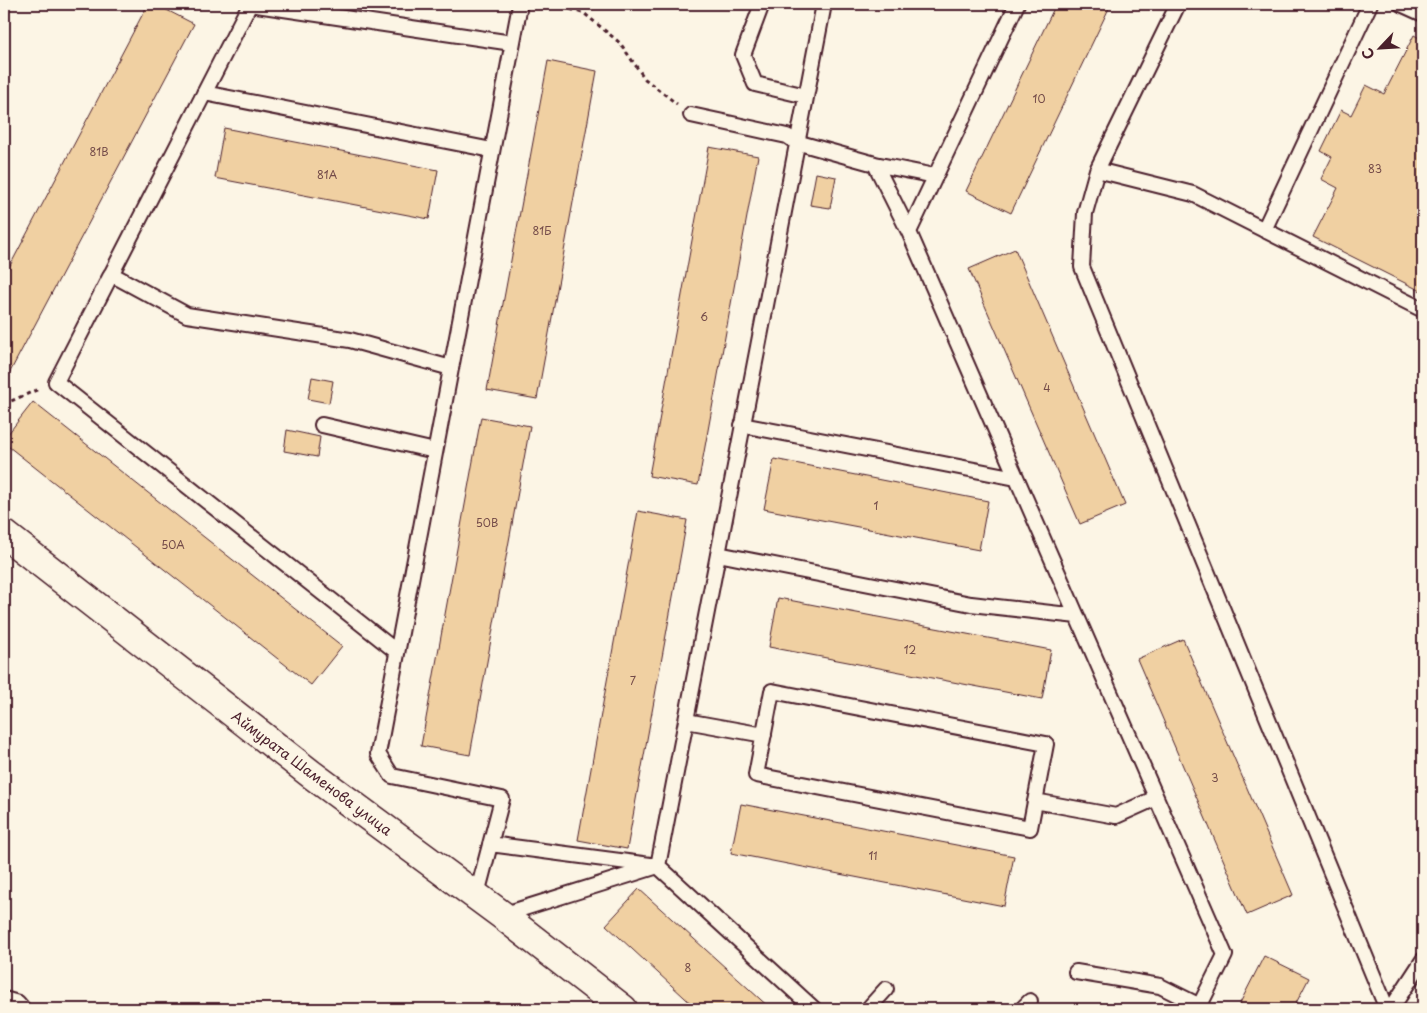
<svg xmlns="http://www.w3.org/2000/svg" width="1427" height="1013" viewBox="0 0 1427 1013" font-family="'Playpen Sans',sans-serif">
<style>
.building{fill:#f0d0a2;stroke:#4a1f2b}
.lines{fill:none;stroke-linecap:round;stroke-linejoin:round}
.service-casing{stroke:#4a1f2b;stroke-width:18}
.tertiary-casing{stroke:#4a1f2b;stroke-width:31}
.path{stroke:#4a1f2b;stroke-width:3;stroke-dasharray:4 4;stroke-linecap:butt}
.service{stroke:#fcf5e5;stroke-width:14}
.tertiary{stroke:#fcf5e5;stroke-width:28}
.labels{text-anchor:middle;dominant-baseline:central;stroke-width:4.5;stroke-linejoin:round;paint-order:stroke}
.number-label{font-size:11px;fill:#744b49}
.street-label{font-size:14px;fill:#4a1f2b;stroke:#fcf5e5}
</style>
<rect width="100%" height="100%" fill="#fcf5e5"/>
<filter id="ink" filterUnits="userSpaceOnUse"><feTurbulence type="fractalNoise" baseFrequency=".02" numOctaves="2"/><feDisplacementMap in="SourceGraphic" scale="10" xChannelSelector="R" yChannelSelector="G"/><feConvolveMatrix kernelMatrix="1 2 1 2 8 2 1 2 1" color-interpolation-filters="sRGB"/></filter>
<g filter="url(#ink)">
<path class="building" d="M148,4H155L194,24L10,372L4,369V277Z
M1056,4H1111L1011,213L966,191Z
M1414,35L1423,40V179L1417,190L1423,193V292L1313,237L1338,188L1321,179L1332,157L1321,151L1341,110L1351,115L1366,85L1384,94Z
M548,61L597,71L537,399L487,390Z
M224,128L438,170L429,219L215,178Z
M709,147L758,156L698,485L649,476Z
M816,173L836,177L830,208L810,205Z
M1015,249L1125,505L1080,524L969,269Z
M312,377L333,381L329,403L308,399Z
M33,402L342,646L311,685L4,443V439Z
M481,417L530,426L470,755L421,746Z
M287,430L320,437L317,457L284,451Z
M774,459L988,501L979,550L764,509Z
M638,511L687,520L627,849L578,840Z
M778,598L1051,650L1042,699L769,647Z
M1183,639L1293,895L1247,915L1137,659Z
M741,804L1014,856L1004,906L731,853Z
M639,889L771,1009H697L606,925Z
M1264,956L1309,978L1293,1009H1237Z"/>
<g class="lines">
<defs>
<path id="service" d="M250,4L56,382L397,652
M250,4L512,43
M762,4L743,55L755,84L806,96
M1178,4L1097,170L1085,213L1082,267L1387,1009
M1401,4L1423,14
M204,93L492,150
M691,115L787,136L796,142L875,164L909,232L1225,955L1198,1009
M875,164L935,176
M1097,170L1193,194L1423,310
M1264,230L1370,4
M909,232L1017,4
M111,274L187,315L350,340L451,368
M322,425L435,451
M742,425L1016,478
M718,554L971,604L1077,616
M772,691L1046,744L1030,828L756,775Z
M686,721L764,735
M1035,801L1116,816L1156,798
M490,844L658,866L814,1009
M476,898L502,799L392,776L378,754L519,10
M502,915L658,866L824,4
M1076,972L1160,986L1200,1006
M4,999L18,1003L23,1009
M868,1009L886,989
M1022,1009L1030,1001
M1391,1009L1423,960"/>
<path id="tertiary" d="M4,534L311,774L502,915L623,1009"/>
</defs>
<use href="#service" class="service-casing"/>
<use href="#tertiary" class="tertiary-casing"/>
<path class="path" d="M555,4L585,14L620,43L645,79L677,104
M4,404L39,389"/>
<use href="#service" class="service"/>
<use href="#tertiary" class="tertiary"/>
</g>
</g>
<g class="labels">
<g class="number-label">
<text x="1039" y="98">10</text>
<text x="99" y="151">81В</text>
<text x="1375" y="168">83</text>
<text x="327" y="174">81А</text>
<text x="542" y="230">81Б</text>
<text x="704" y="316">6</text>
<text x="1047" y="387">4</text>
<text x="876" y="505">1</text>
<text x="487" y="522">50В</text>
<text x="173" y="544">50А</text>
<text x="910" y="649">12</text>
<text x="633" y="680">7</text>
<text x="1215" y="777">3</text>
<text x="873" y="855">11</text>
<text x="688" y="967">8</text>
</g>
<g class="street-label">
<text transform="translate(312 773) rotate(37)">Аймурата Шаменова улица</text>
</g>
</g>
<rect width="1427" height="1013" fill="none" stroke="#fcf5e5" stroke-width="20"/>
<rect x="10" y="10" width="1407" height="993" fill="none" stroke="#4a1f2b" stroke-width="2" filter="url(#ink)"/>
<g transform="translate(1380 48) rotate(245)" stroke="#fcf5e5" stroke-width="4" paint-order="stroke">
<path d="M0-4L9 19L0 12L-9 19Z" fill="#4a1f2b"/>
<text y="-8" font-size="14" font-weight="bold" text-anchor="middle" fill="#4a1f2b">С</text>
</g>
</svg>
